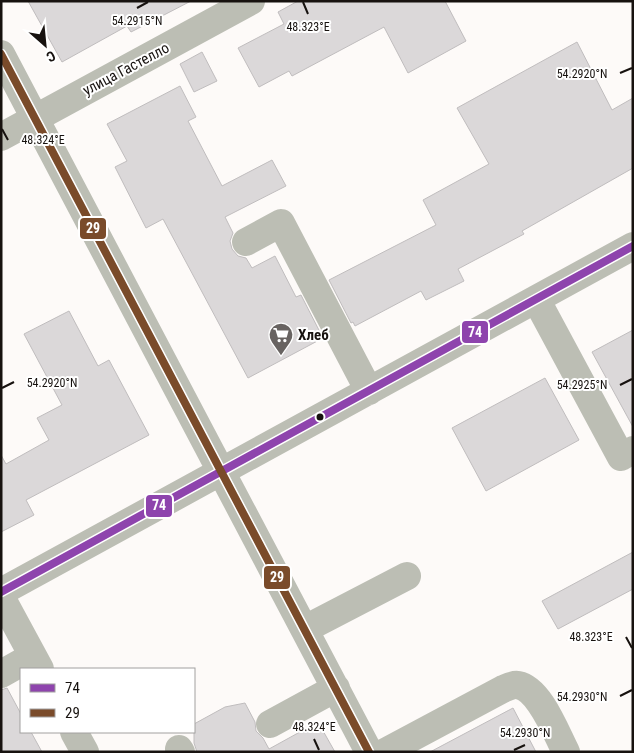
<svg xmlns="http://www.w3.org/2000/svg" width="634" height="753" viewBox="0 0 634 753" font-family="'Roboto Condensed',sans-serif">
<style>
.building{fill:#dbd8d9;stroke:#c0bdbe}
.lines{fill:none;stroke-linecap:round;stroke-linejoin:round}
.minor{stroke:#bcbeb4;stroke-width:28}
.bus-1-casing{stroke:#fff;stroke-width:11}
.bus-2-casing{stroke:#fff;stroke-width:11}
.bus-1{stroke:#8e44ad;stroke-width:8}
.bus-2{stroke:#7a4b2a;stroke-width:8}
.ticks{fill:none;stroke:#17120f;stroke-width:2}
.bus-dot{fill:#17120f;stroke:#fff;stroke-width:2}
.labels{text-anchor:middle;dominant-baseline:central;stroke-width:4;stroke-linejoin:round;paint-order:stroke}
.street-label{font-size:15px;fill:#17120f;stroke:#fff}
.poi-label{font-size:15px;font-weight:bold;fill:#17120f;stroke:#fff;text-anchor:start}
.ticks-label{font-size:12px;text-anchor:middle;fill:#17120f;stroke:#fff;stroke-width:4;stroke-linejoin:round;paint-order:stroke}
.line-badge{stroke:#fff;stroke-width:2}
.badge-label{font-size:14px;text-anchor:middle;font-weight:bold;fill:#fff}
</style>
<rect width="100%" height="100%" fill="#fdfaf8"/>
<path class="building" d="M28,1H191L131,32L127,26L62,62Z
M298,1H445L466,41L408,73L384,27L292,76L289,71L259,87L238,48L284,24L278,12Z
M577,42L612,110L633,98V168L522,231L524,234L458,269L464,281L426,300L421,291L355,326L353,322L351,323L329,280L436,225L423,200L489,164L457,108Z
M202,52L217,81L194,92L180,64Z
M180,86L196,117L188,121L222,186L272,160L286,186L225,217L233,233L230,241L232,249L238,256L246,258L252,268L275,256L296,297L301,295L323,338L248,378L163,219L146,228L115,167L127,161L107,124Z
M69,311L98,366L109,360L149,435L26,500L34,515L1,532V455L6,464L49,440L37,418L62,405L24,334Z
M633,330V427L592,352Z
M545,378L579,440L486,491L452,428Z
M633,552V589L558,629L542,601Z
M7,688L21,714V732H31L42,752H1V690Z
M245,703L255,722L256,731L263,738L269,749L318,722L335,752H197L194,743V724L225,707Z
M513,708L536,752H430Z"/>
<g class="lines">
<path class="minor" d="M1,54L369,752
M1,137L251,1
M246,242L281,223L369,391
M536,299L621,457L633,450
M1,592L633,246
M1,597L40,669
M305,629L407,576
M1,674L33,656
M270,724L336,688
M74,732L85,752
M179,749L181,752
M385,752L503,689C508,687 513,684 518,685C540,689 556,733 566,752"/>
<defs>
<path id="bus-1" d="M1,592L633,246"/>
<path id="bus-2" d="M1,54L369,752"/>
</defs>
<use href="#bus-1" class="bus-1-casing"/>
<use href="#bus-2" class="bus-2-casing"/>
<use href="#bus-1" class="bus-1"/>
<use href="#bus-2" class="bus-2"/>
</g>
<path class="ticks" d="M303,2L308,14M137,8L148,2M620,73L632,68M2,129L8,140M620,385L632,379M2,388L14,382M626,637L632,648M620,696L632,690M314,739L319,750M514,750L525,745"/>
<defs>
<symbol id="supermarket-pin" viewBox="-11 -11 22 30"><path d="M0 17L-7.5 6A9.5 9.5 0 1 1 7.5 6Z" fill="#686361" stroke="#fff"/><path d="M-6-5.5h2.5l.6 2H6L4.5 2H-2.5L-4.4-4H-6ZM-1.5 3.2a1.3 1.3 0 1 0 .1 0ZM3 3.2a1.3 1.3 0 1 0 .1 0Z" fill="#fff"/></symbol>
</defs>
<g fill-rule="evenodd">
<use href="#supermarket-pin" x="267" y="321" width="28" height="38"/>
</g>
<circle class="bus-dot" cx="320" cy="417" r="4.5"/>
<g class="labels">
<g class="street-label">
<text transform="translate(126 69) rotate(-28)">улица Гастелло</text>
</g>
<g class="poi-label">
<text x="298" y="335">Хлеб</text>
</g>
</g>
<g class="ticks-label">
<text x="137" y="25">54.2915°N</text>
<text x="308" y="31">48.323°E</text>
<text x="582" y="78">54.2920°N</text>
<text x="43" y="144">48.324°E</text>
<text x="52" y="387">54.2920°N</text>
<text x="582" y="389">54.2925°N</text>
<text x="591" y="641">48.323°E</text>
<text x="582" y="701">54.2930°N</text>
<text x="314" y="731">48.324°E</text>
<text x="525" y="737">54.2930°N</text>
</g>
<g class="line-badge">
<rect x="79" y="217" width="28" height="23" rx="5" fill="#7a4b2a"/>
<rect x="461" y="320" width="28" height="24" rx="5" fill="#8e44ad"/>
<rect x="145" y="494" width="28" height="24" rx="5" fill="#8e44ad"/>
<rect x="263" y="565" width="28" height="25" rx="5" fill="#7a4b2a"/>
</g>
<g class="badge-label">
<text x="93" y="233">29</text>
<text x="475" y="337">74</text>
<text x="159" y="510">74</text>
<text x="277" y="582">29</text>
</g>
<rect width="634" height="753" fill="none" stroke="#17120f" stroke-width="5"/>
<rect x="20" y="668" width="175" height="65" fill="#ffffff" stroke="#a2a09f"/>
<rect x="30" y="684" width="25" height="8" fill="#8e44ad" stroke="#a2a09f"/>
<text x="65" y="693" font-size="15" fill="#17120f">74</text>
<rect x="30" y="709" width="25" height="8" fill="#7a4b2a" stroke="#a2a09f"/>
<text x="65" y="718" font-size="15" fill="#17120f">29</text>
<g transform="translate(45 45) rotate(153)" stroke="#ffffff" stroke-width="4" paint-order="stroke">
<path d="M0-4L9 19L0 12L-9 19Z" fill="#17120f"/>
<text y="-8" font-size="14" font-weight="bold" text-anchor="middle" fill="#17120f">С</text>
</g>
</svg>
